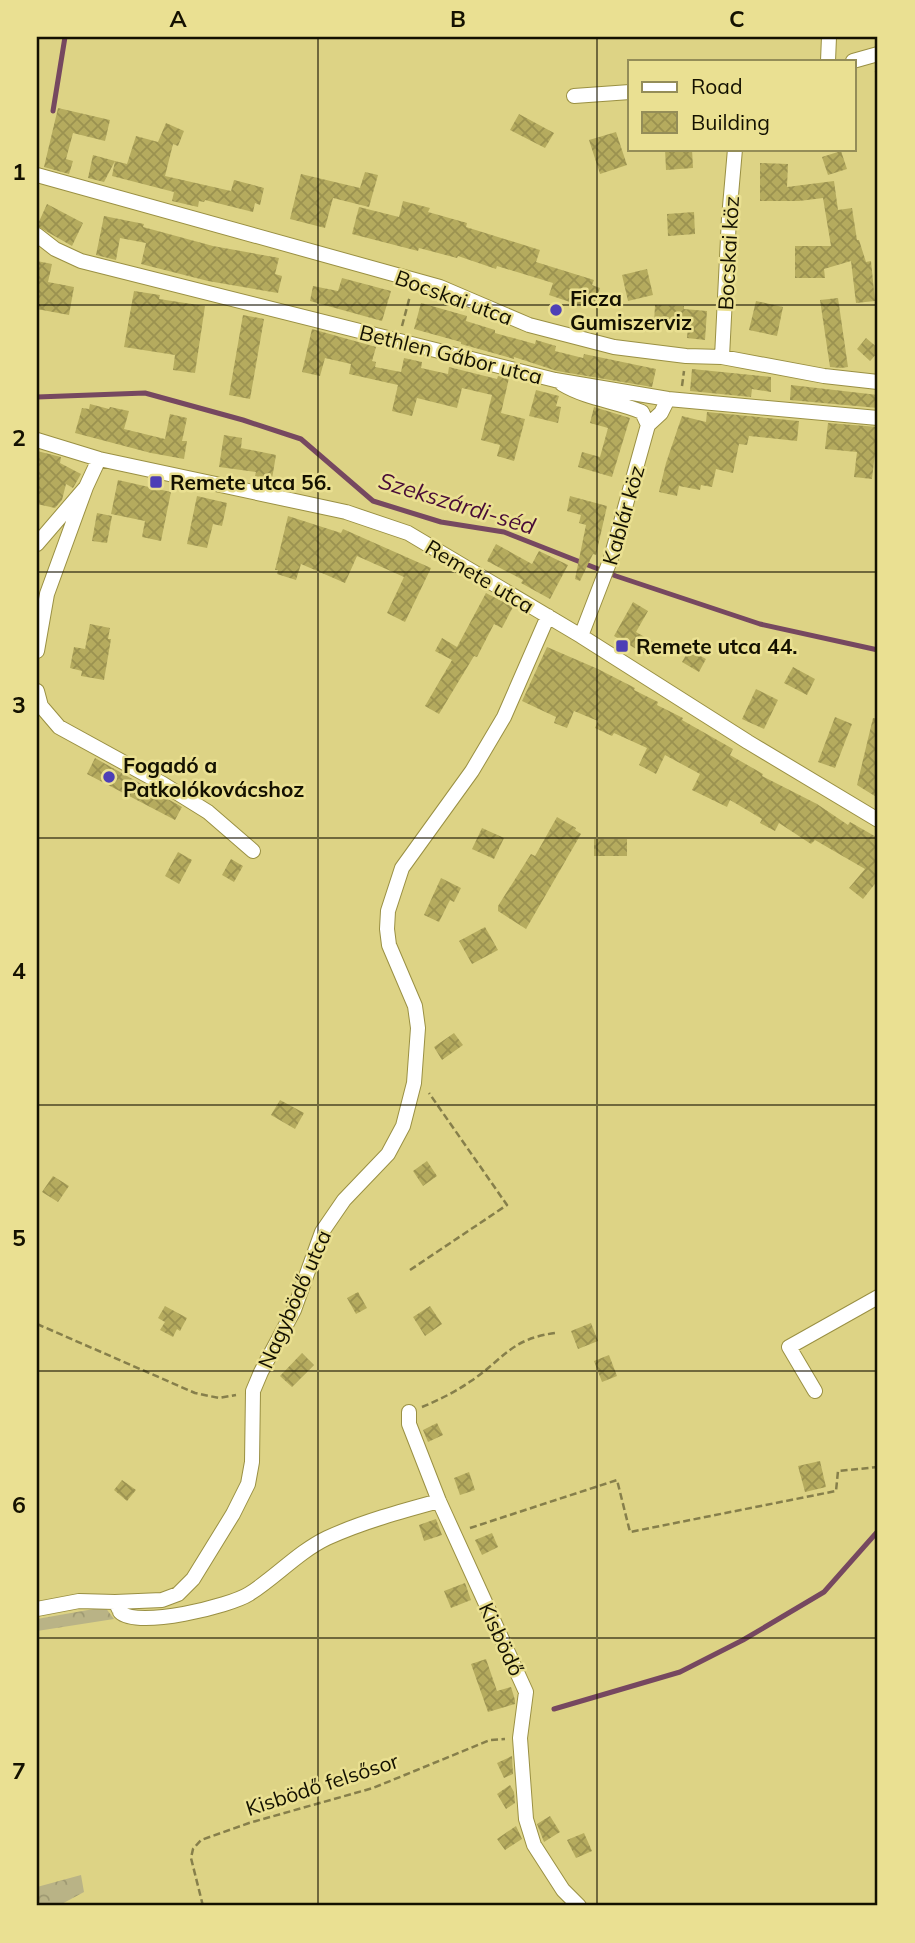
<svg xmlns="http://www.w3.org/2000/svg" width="915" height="1943" viewBox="0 0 915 1943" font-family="Mulish,sans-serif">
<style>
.forest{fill:url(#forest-crowns)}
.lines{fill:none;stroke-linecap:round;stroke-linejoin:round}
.stream{stroke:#764860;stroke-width:5}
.building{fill:url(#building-cross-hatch)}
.minor-casing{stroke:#9a9043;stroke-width:16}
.path{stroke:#867f4b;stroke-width:2.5;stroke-dasharray:7 3.5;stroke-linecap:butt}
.minor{stroke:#fff;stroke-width:14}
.grid{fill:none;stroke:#141100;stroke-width:2;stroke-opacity:0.55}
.poi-dot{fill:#4d3fb6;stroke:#eae092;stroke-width:2.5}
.labels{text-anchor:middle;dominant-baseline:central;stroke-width:5;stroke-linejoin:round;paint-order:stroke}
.street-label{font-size:21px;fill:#141100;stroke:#eae092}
.poi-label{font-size:21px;font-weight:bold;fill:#141100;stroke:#eae092;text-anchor:start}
.water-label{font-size:23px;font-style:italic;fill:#480b37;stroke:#eae092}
.neatline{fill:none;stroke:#141100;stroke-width:2.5}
.grid-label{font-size:23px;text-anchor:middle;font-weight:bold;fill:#141100}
</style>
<defs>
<pattern id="forest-crowns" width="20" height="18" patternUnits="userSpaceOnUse" patternTransform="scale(1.75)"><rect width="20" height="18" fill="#b9b386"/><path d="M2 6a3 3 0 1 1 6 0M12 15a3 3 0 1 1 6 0" fill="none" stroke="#9e9972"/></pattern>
<pattern id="building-cross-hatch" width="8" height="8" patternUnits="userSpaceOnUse" patternTransform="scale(1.75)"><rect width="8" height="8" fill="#b5ab5e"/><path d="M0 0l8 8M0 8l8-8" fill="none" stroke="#9b9250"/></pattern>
</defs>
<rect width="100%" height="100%" fill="#ddd385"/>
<path class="forest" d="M105,1607L114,1619L37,1631V1619Z
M81,1875L84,1892L58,1906H37V1887Z"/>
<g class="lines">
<path class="stream" d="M53,111L65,37
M37,397L145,393L243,420L301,439L373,501L441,522L504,532L616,576L760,624L878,650
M554,1709L680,1672L743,1640L824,1592L878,1531"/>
</g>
<path class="building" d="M58,108L110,120L105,141L73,133L66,159L73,161L69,174L44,167Z
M519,114L554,133L545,148L510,130Z
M166,123L184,131L178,146L173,144L165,176L231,191L234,180L264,188L260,205L255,203L253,212L205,200L204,202L199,201L198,207L172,201L174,192L112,176L115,161L127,164L136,136L158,142Z
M616,132L627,165L600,174L589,140Z
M665,149H692L693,168L666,170Z
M841,151L847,169L828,175L822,157Z
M93,155L115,161L104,182L88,178Z
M760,163L788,164L787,187L834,181L838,210L852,208L857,240H859L866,262L871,261L875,301L856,303L851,261L824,269L825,278H795V246H831L823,198L799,201H760Z
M365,172L378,175L369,207L333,198L325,228L290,219L301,174L360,188Z
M403,201L430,208L428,212L467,223L466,227L540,250L536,262L594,280L592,285L600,288L595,304L584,301L582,306L549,295L553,283L497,266L496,269L458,256L457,258L419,248L418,251L352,234L359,207L399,217Z
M47,204L83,223L72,246L37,226Z
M694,212L695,234L668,236L667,214Z
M104,216L144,224L143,227L213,246L279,258L275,274L282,276L278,293L208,281L141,264L146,243L120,238L116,260L96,255Z
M37,261L52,264L48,282L74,287L69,315L37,309Z
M647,269L653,295L628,301L622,275Z
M342,278L391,291L382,321L310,301L313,286L338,291Z
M134,291L160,295L159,299L205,306L195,373L173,370L175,355L124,347Z
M838,298L848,367L841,368L830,367L820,300Z
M756,301L783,307L777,336L749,330Z
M421,303L467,316L466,321L495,330V333L535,344L536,340L556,346L555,351L583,358L584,354L656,369L652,387L557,371L514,357V359L461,344V342L414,329Z
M655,305L684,306V309L707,311L705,340L687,338L688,325L654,323Z
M243,315L264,319L250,399L229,395Z
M312,329L376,347L372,361L376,362L375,367L401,372L404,358L422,362L421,368L448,374L449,367L497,379L498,376L509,378L501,413L525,419L514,461L497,456L500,445L481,440L492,395L462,388L457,408L417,398L412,416L392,411L398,385L349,374L351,364L325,358L320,376L302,372Z
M866,338L878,348V352L870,361L857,349Z
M692,369L771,377V392L752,389L751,397L690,391Z
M791,385L878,395V408L790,400Z
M536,390L559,396L556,406L561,407L558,423L529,416Z
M90,404L109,409L110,407L129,411L124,429L165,439L170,414L187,418L182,441H187L184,459L151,453L75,433L82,408L89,409Z
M594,407L630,418L612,477L578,467L582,452L600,457L608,428L590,423Z
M707,412L799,421L797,441L749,436L747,445L739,444L733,473L716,469L712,487L701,485L700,490L679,486L677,496L659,492L666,463L682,416L706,422Z
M828,423L878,427L872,479L854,477L857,452L825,449Z
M224,435L242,438L241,448L276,455L272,479L255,476L256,472L219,467Z
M37,451L61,457L60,463L81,474L73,488L66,484L62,500L55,508L37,504Z
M118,480L171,492L161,541L142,537L145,521L111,514Z
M197,496L227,503L222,526L213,524L207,548L187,544Z
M570,496L607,506L596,555L593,554L580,581L575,579L586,525L579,523L581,515L567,511Z
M97,513L112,516L107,543L92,541Z
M288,516L341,533L343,529L431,568L405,622L387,613L404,577L357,556L345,583L301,564L296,580L277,574L278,570H275Z
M496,544L532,564L539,551L568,565L550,599L521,583L523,580L487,561Z
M486,593L513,607L502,628L494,624L477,657L474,656L439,714L425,706L452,660L435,651L442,638L457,647Z
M633,602L648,611L636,632L657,644L650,657L614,636Z
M90,624L110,628L108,639H111L104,680L81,676L82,671L70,668L74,647L85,649Z
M547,647L598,669L635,688L634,690L658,702L657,705L683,718L682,720L733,749L730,755L763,774L762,776L817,804L848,825L850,822L878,838V880L863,899L849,888L865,869L815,840L811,844L779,823L775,831L760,823L762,819L730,800L727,807L692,790L700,774L665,755L656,774L639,765L647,748L614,733L612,736L595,728L598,721L574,711L567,728L554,723L556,717L522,701Z
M689,650L706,659L699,672L682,662Z
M793,667L815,679L807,695L784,683Z
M756,689L778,700L764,729L742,719Z
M835,717L852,724L835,768L818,762Z
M873,718H878V798L857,785Z
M95,758L182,807L175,820L87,774Z
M557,817L576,828L575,830L581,834L526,929L498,911V906L531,854L535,856Z
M482,828L504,838L494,859L472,849Z
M594,839H627V856H594Z
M178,852L192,860L179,884L165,876Z
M231,859L243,866L234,882L222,875Z
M441,878L461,888L454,902L450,900L439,922L424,915Z
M485,927L498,950L472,964L459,941Z
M454,1033L463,1045L442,1060L434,1047Z
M280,1100L304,1113L295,1129L271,1115Z
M427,1161L437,1176L423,1186L413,1171Z
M53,1176L69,1186L58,1202L42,1192Z
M358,1292L367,1308L356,1314L347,1298Z
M165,1306L187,1318L180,1331L177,1329L173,1337L160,1330L165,1322L158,1318Z
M430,1306L442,1324L425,1336L413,1317Z
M591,1323L598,1341L578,1349L571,1331Z
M302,1353L314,1365L292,1387L280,1376Z
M609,1355L617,1376L602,1382L594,1361Z
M437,1423L443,1435L428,1442L423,1430Z
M820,1461L826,1487L805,1492L798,1466Z
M469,1472L475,1490L460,1495L454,1478Z
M122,1480L136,1490L127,1501L114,1490Z
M436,1519L442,1535L424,1541L419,1525Z
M492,1533L498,1547L482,1555L475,1540Z
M465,1583L471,1600L451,1608L444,1591Z
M486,1659L497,1691L511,1687L515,1700V1704L488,1712L471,1664Z
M512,1756L513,1774L504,1778L497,1763Z
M510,1785L514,1792L515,1803L506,1809L497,1794Z
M550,1816L560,1832L544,1842L537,1824Z
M516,1826L522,1839L505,1850L497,1839Z
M584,1833L592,1851L576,1858L567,1840Z"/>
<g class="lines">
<defs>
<path id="minor" d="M828,61L829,37
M853,61L878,54
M574,96L630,92
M37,175L440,287L529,325L614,347L686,356L722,357L824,376L878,382
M37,235L55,249L81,261L555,380L668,399L878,418
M722,357L729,218L735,149
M562,384C587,399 616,401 642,412L648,425
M37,440L99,459L346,512L408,533L581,636L748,742L878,820
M37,544L86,487L99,459
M581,636L611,558L648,425L661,413L668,399
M37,651L47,594L86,487
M37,691L41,706L59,727L163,784L208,812L253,851
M815,1391L789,1347L878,1297
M409,1412V1424L439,1501L526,1692L520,1738L526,1819L534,1845L563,1890L579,1906
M115,1602C116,1603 120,1611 120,1612C138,1629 230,1606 249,1594C276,1577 298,1552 327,1538C362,1522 402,1511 439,1501
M37,1609L79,1601L115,1602L162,1600L178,1594L193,1579L233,1514L248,1484L252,1462L253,1391L261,1372L294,1310L322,1232L344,1200L388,1154L403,1126L414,1083L418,1028L415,1006L389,945L387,929L388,911L402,868L472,771L504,717L548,616"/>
</defs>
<use href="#minor" class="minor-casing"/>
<path class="path" d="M876,71L878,81
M402,326L410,296
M682,386L684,371
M410,1270L507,1205L429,1093
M37,1324L195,1393L219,1398L236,1395
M422,1407C439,1400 457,1391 471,1381C504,1359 510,1339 555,1333
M470,1528L617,1480L630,1532L836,1491L838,1471L878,1467
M203,1906L191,1858L193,1849L201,1840L249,1823L373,1788L490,1740L505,1739"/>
<use href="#minor" class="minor"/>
</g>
<path class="grid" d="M318,37V1906M597,37V1906M37,305H878M37,572H878M37,838H878M37,1105H878M37,1371H878M37,1638H878"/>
<g class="poi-dot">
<circle cx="556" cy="310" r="7"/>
<rect x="149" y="475" width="14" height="14" rx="3.5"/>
<rect x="615" y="639" width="14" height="14" rx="3.5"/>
<circle cx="109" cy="777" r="7"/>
</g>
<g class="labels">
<g class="street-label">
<text transform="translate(728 253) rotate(-87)">Bocskai köz</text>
<text transform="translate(454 297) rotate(20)">Bocskai utca</text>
<text transform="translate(451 354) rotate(14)">Bethlen Gábor utca</text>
<text transform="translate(623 515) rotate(-74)">Kablár köz</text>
<text transform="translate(480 576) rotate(31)">Remete utca</text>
<text transform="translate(294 1299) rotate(-66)">Nagybödő utca</text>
<text transform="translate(502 1639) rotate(65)">Kisbödő</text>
<text transform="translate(322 1784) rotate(-18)">Kisbödő felsősor</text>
</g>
<g class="poi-label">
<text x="570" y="298">Ficza<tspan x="570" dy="24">Gumiszerviz</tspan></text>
<text x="170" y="482">Remete utca 56.</text>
<text x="636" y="646">Remete utca 44.</text>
<text x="123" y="765">Fogadó a<tspan x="123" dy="24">Patkolókovácshoz</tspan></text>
</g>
<g class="water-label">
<text transform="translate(457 503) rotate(17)">Szekszárdi-séd</text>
</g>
</g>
<rect width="915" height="1943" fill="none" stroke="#eae092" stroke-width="77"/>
<rect x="628" y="60" width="228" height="91" fill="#eae092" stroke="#948d58" stroke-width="2"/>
<rect x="642" y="82" width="35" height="10" fill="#ffffff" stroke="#948d58" stroke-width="2"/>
<text x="691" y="94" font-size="21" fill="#141100">Road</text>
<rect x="642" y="112" width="35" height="21" fill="url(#building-cross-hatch)" stroke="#948d58" stroke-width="2"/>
<text x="691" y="130" font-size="21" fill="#141100">Building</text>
<rect x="38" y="38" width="838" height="1866" class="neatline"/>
<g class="grid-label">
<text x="178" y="27">A</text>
<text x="458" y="27">B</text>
<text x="737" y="27">C</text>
<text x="19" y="180">1</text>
<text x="19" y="446">2</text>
<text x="19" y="713">3</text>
<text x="19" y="979">4</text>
<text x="19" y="1246">5</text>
<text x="19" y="1513">6</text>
<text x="19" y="1779">7</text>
</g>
</svg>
